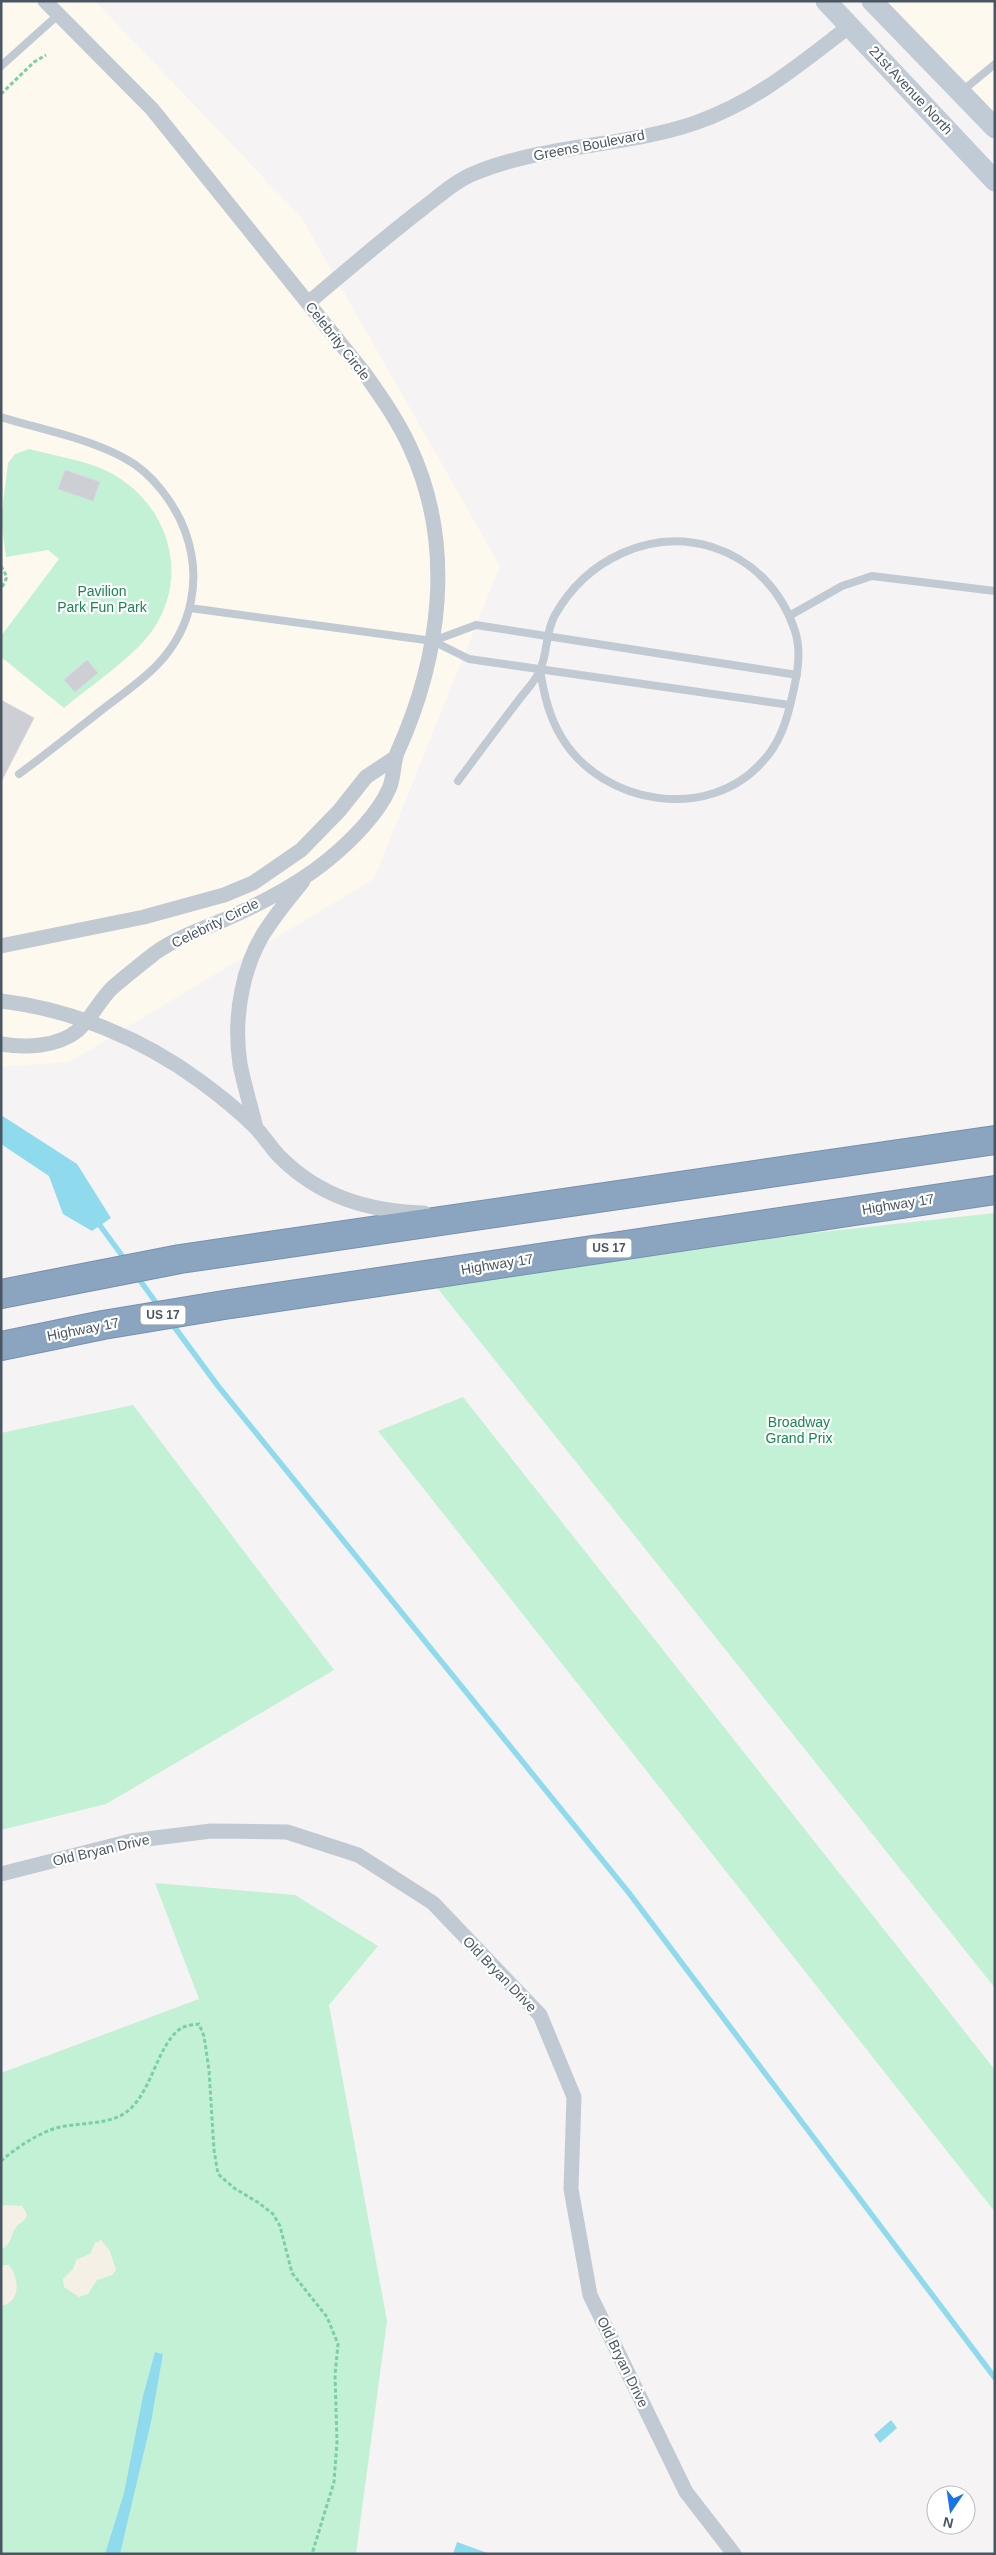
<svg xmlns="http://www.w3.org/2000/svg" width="996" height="2555" viewBox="0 0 996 2555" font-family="Helvetica,sans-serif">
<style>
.commercial{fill:#fdf9ef}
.green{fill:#c3f1d5}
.sand{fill:#f5f0e5}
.water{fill:#90daee}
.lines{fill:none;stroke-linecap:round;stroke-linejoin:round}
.stream{stroke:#90daee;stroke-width:5.5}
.building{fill:#cdcfd5;stroke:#d7d9de}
.highway-casing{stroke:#7690ad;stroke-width:30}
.path{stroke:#7ad0a6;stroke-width:3;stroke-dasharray:4 2.5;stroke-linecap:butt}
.lane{stroke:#c1cad2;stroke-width:8}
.street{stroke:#c1cad2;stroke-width:15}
.secondary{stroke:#c1cbd6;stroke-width:21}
.highway{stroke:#8ba5c1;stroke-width:28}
.labels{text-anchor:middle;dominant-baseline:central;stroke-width:4.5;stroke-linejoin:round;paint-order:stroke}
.shield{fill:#fff;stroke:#808990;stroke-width:1}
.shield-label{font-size:12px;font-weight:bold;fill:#4a5661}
.street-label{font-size:14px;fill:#4a5661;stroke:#fff}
.park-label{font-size:14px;fill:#17864f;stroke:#fff}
</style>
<rect width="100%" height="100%" fill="#f5f3f3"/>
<path class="commercial" d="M1,1H95L301,217L500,566L374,879L69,1062L1,1067Z
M872,1H995V128Z"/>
<path class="green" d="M29,449C55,456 85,460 109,472C174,506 193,587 143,642C123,664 88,688 64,708L1,657V636L59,559L48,550L6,557L1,520L8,463L15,454Z
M995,1213V1988L427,1275Z
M463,1397L995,2070V2212L378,1431Z
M133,1405L334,1670L106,1804L1,1830V1433Z
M155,1883L295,1895L378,1946L329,2005L387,2321L356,2554H1V2073L199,1999Z"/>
<path class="sand" d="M5,2205L22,2206L27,2214C26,2222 21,2221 17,2226C10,2234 13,2241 4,2248H1V2206Z
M101,2240L110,2251L116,2270L112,2275L97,2280L88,2294L79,2297L64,2287L63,2279L73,2269L76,2260L90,2254L95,2243Z
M1,2265H9C19,2278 22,2302 1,2306Z"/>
<path class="water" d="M1,1115L77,1164L111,1218L92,1231L63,1214L49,1176L1,1144Z
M155,2352L163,2354L151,2422L120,2554H105L124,2493L143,2396Z
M891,2420L897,2428L880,2443L874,2435Z
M457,2542L490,2554H453Z"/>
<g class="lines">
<path class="stream" d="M96,1220L126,1261
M136,1275L160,1308
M170,1321L218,1386L629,1893L995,2378"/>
</g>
<path class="building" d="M65,470L100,482L93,501L58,489Z
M87,660L98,673L75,692L64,680Z
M1,700L34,718L1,782Z"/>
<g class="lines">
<defs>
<path id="highway" d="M1,1294L180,1259L995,1140
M1,1346L103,1325L224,1305L995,1190"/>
</defs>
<use href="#highway" class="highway-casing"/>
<path class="path" d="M1,94L34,62L46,55
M1,566L7,577L1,589
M1,2161C16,2148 34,2136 53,2129C77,2121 111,2127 130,2109C153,2088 157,2046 180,2029C185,2025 193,2025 199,2024L204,2036L209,2070L214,2150L218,2174L234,2188L259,2203L273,2214L280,2226L292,2273L327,2317L338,2344L335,2375L337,2442L334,2482L312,2554"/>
<path class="lane" d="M1,66L58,15
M961,92L995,64
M1,417C43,430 88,438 126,459C152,473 175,504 185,531C202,577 193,627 158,664C142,681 121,695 103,709C75,731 48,753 19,774
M190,608L433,641L469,659L790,705
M789,616L842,586L872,576L995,591
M433,641L476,625L797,675
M458,781C478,754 498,727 518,701C525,691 536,681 540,670C548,652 545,633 555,615C586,560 650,528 712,547C753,560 782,591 795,631C802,653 797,676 792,697C787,720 780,743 763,761C709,823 603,805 562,738C549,717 544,694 540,670"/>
<path class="street" d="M308,303C346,271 383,239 422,209C438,197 455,181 475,173C545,144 625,147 695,123C756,102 800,64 851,25
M1,946L144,917L224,895L253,883L301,850L339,811L366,777L396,757
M1,1001C71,1009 143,1039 200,1081C219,1095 239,1111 255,1127C264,1136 271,1148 280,1157C320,1197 368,1211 424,1213
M1,1044C25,1048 57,1047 77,1031C91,1019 99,1001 112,988C126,976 141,964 155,953C176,938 202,929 226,919C262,903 299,884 329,859C350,842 378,814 389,789C394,778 393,764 397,753C441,656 456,544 409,445C397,419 381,397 365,374L152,109L45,1
M256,1128C251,1107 244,1085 240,1064C233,1018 242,962 270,924C280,909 292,895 303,881
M1,1874L131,1841L211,1831L287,1832L358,1855L433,1903L540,2015L574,2097L571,2189L590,2295L686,2492L734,2554"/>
<path class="secondary" d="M826,1L995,181
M872,1L995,128"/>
<use href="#highway" class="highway"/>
</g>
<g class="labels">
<g class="shield">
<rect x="586.5" y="1238.5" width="45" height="19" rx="4"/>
<rect x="140.5" y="1305.5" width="45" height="19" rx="4"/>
</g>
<g class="shield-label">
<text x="609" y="1248">US 17</text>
<text x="163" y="1315">US 17</text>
</g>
<g class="street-label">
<text transform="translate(911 90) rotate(47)">21st Avenue North</text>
<text transform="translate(589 145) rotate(-11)">Greens Boulevard</text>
<text transform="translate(338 341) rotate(52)">Celebrity Circle</text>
<text transform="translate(215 923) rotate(-26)">Celebrity Circle</text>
<text transform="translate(898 1204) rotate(-9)">Highway 17</text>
<text transform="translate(497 1264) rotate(-9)">Highway 17</text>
<text transform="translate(83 1329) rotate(-11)">Highway 17</text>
<text transform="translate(101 1850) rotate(-13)">Old Bryan Drive</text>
<text transform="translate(500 1974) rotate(46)">Old Bryan Drive</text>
<text transform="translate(623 2362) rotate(64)">Old Bryan Drive</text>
</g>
<g class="park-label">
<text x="102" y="591">Pavilion<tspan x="102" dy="16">Park Fun Park</tspan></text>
<text x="799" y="1422">Broadway<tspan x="799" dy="16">Grand Prix</tspan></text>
</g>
</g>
<rect width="996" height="2555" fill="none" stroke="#4a5661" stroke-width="5"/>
<g transform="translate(951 2510) rotate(193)"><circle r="24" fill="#ffffff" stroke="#b7bbc0"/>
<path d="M0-4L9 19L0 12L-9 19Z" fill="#1a73e8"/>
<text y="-8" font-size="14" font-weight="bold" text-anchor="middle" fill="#4a5661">N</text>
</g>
</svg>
